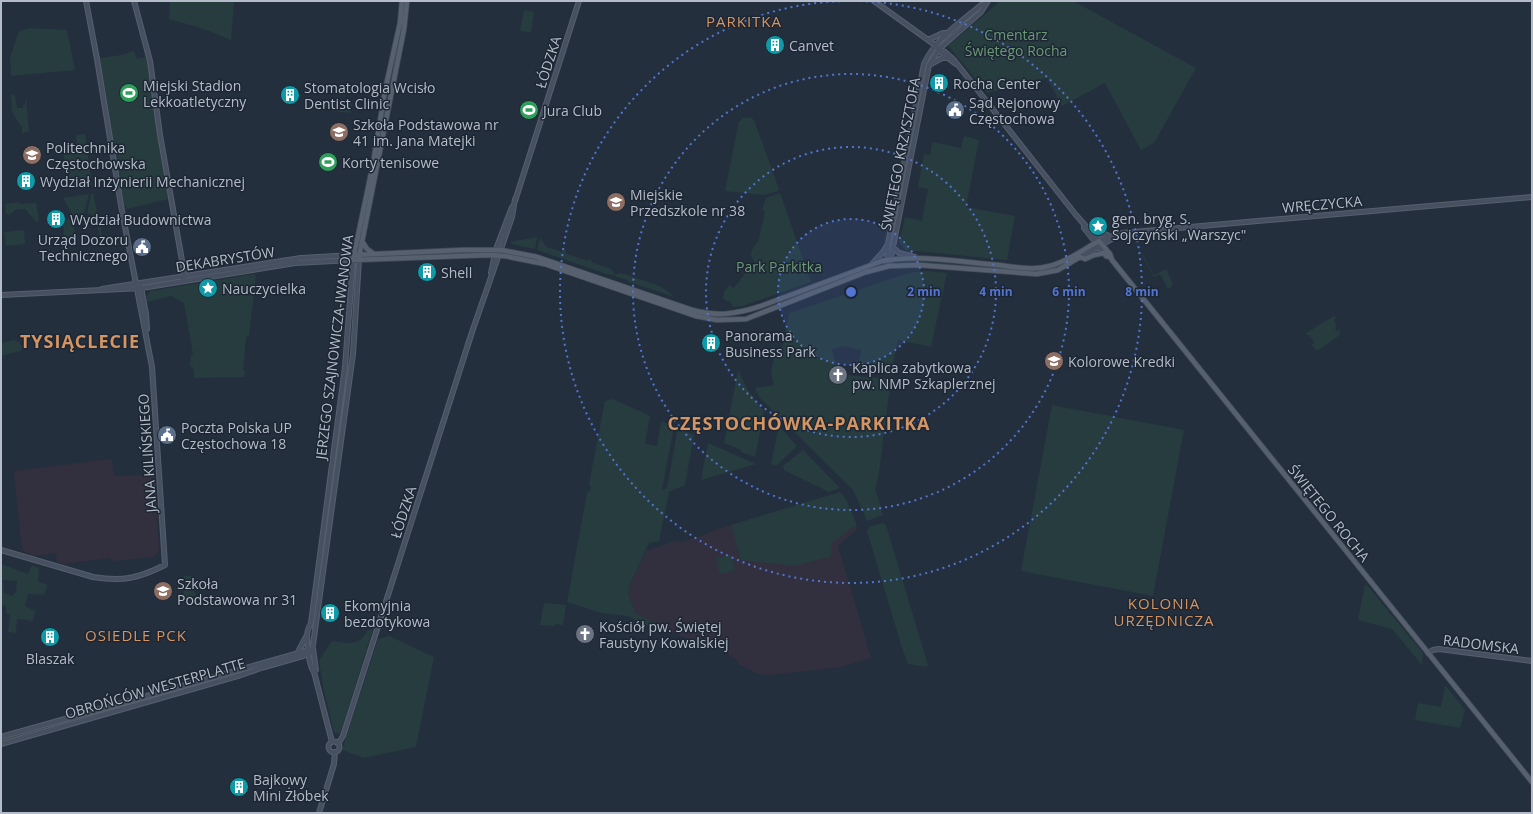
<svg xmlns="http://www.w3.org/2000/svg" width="1533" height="814" viewBox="0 0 1533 814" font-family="'Open Sans',sans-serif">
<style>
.medical{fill:#32303f}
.green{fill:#263c3f}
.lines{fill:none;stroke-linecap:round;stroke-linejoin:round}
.secondary-casing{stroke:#565f6c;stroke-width:6}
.primary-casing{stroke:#414a57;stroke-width:6}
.secondary{stroke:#465061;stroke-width:4}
.primary{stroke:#56606e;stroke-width:4.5}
.ring{fill:none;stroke:#5274d3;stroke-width:2;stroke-dasharray:2 4}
.labels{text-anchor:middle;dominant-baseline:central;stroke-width:3;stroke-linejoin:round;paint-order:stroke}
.park-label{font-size:14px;fill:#6b9a76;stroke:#1d2633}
.poi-label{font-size:14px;fill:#b4bcc9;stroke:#1d2633;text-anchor:start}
.street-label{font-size:14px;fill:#b4bcc9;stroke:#1d2633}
.neighbourhood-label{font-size:15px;letter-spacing:1px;fill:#d59563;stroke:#1d2633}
.district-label{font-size:18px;font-weight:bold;letter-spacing:1px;fill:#d59563;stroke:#1d2633}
.centre{fill:#5274d3;stroke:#1d2633;stroke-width:2}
.ring-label{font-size:12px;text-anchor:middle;font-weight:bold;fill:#5274d3;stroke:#1d2633;stroke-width:3;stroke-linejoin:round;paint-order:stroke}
</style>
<rect width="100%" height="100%" fill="#242f3e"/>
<path class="medical" d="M112,459L114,476L155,475L159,552L153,557L112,561L110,558L64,564L57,562L56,553L34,556L22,550L14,471Z
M840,492L847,502L857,529L838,546L871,658L841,667L770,675L759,674L738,664V661L727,653L703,641L697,644L635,613L628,593L629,587L646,551L676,541L682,542L705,535L709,532Z"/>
<path class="green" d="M170,1H234L231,40L204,29L169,19Z
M998,1H1073L1196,68L1154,143L1141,150L1105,83L1062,106L1047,78L987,93L949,47V45L997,4Z
M524,10L534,12L531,32L520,31Z
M30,28L67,30L75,70L11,76L10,57L19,31Z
M134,51L137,59L146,57L148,63L157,135L168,199L127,209L124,204L100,58L122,55Z
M11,95H15L17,108H23V105H25V100L26,99L29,132L22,133V128L12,112Z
M333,100L352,102L351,113L332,111Z
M742,118H751L754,120L779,189L778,191L765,195L725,191L739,121H741Z
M907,128L908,130L884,245H883Z
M85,134L92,185L71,188L68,175L66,174L63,149L77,147L76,135Z
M964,136L979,140L966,207L1015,216L1007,260L906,250L899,243L905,217L922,221L928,189L918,187L924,154L930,155L932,142L961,148Z
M321,155L336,156L334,171L320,168Z
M93,193L102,235V237L100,238L95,216L87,213L91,194Z
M780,193L811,282L743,306L733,307L731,302L726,301L723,298L724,292L729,285L734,288L754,262L751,255L752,250L759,239L765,211L762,210L766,198Z
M89,194L84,213L73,216L63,198Z
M19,202L20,204L36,203L39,221L36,222L25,209L15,210L10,215L6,214L5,204Z
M72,218L77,242L64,237L63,221Z
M24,230L25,244L6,246L4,232Z
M1143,236H1149L1143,238L1142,237L1135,241L1154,275L1166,269L1173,284L1171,287L1168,289L1160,274L1154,277L1132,237Z
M537,237L535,249L512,244L510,242Z
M540,238L547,247L562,252L563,250L566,251L565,253L588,261L589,259L592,260L591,262L611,269L615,274V275L606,274L537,250Z
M900,260L1046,269L1047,271L1037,272L928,264L900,263Z
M926,271L947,273L931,347L898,340L891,373L857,371L861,350L842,346L832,350L840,374L874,378H891L878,480L875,488L883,515L867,521L853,490L760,398L755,388L774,385L771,373L774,357L780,358L789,313L908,273Z
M620,273H621L660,286L675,297L629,282L627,280L615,276L616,274Z
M254,274L256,276L249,336L246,337L243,370H245L244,377L194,378L193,367H190L191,355L193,354L184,303L171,296L147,302V296L150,291Z
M1334,316L1336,318L1334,320L1337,327L1335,328L1336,331L1340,330V335L1320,349L1316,350L1312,345L1314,342L1309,335H1306V333Z
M14,340L20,343V345H22L23,348L20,351L1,356V343Z
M738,370L749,392L764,411L755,457L741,452V450L724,443Z
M613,399L650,416L645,444L657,446L661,421L674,426L662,490L667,488L677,432L681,429L694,435L685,485L669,492L659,541L649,543L629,587L628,593L635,613L655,623L652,628L628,616L601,613L567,602L587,493L590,491L591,486L589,484L605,401Z
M1052,405L1184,430L1153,596L1021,571Z
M779,426L797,446L777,465H773L771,464Z
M708,443L756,464L701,480Z
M803,450L840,488L829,492L784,470L783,466Z
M840,492L847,501L857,526L851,528L832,543L831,556L795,566L741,560L731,525Z
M882,523L886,525L928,665L927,667L908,664L902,648L867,531L869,527Z
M731,555L735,570L720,574L716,558Z
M1,564L28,574L32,565L39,568L38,582L48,585L44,595L28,594L25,606L36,611L32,622L28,620L17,619L16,633L8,632L10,615L6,613V606L1,605V582L3,583L4,593L12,596L16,592L17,581L1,580Z
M184,576H194L195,596L184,597Z
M1365,584L1367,585L1423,653L1422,665L1392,629L1358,620Z
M544,603L566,605L563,625L556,624L555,626L540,625Z
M373,629L340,734L334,733L323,687L319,660L332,641C349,643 359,647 368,630Z
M389,636L434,657L416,747L364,758L342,750L378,639Z
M1445,685L1465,710L1460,728L1415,720L1418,703L1441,707Z
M106,709V710L1,742V739L5,738Z"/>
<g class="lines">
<defs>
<path id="secondary" d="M134,1L150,61L160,135L184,272V278L182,281
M874,1L935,45L943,54L956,64
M928,40L943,33H948
M939,49L945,52L954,60L1076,215L1099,241C1107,237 1113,236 1122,233L1532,197
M929,65L942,58H947
M515,201L579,1
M1084,225V228L1104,253
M1095,236L1105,234L1109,236
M893,247L899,253L915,257
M1080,257L1112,239L1115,236
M887,262L888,244L924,64C935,39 960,23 981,5L985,4
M890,262L929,65L939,49L981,12L988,1
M872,264L883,252L888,244
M491,273L496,249L512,207
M141,287L146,314L147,329
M102,289L301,258L354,255
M1,295L142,288L295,263L353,260L345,367L311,623C309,627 307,632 307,635C307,643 309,667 314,672L332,742
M1,550L93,577C123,582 139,578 165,565L152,367L122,211L97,59L86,1
M298,652L307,635
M1428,653L1433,650L1439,649L1532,661
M1,737L313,649L316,670L314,672
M328.5 747a5.5 5.5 0 1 1 11 0a5.5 5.5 0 1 1-11 0Z
M1,744L241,675L261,668L303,656L312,652L353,354L359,260
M338,744L343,736L472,332L512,217L515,199
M319,813L334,764L335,752"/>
<path id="primary" d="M402,1L400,23L385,91L373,164L353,260L488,255L505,256L545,264L696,316L717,320L746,319L866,272L889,266L919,265L1037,274L1058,270L1080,257L1085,259L1094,255L1104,253L1106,256L1110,257
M362,241L367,249L374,254
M354,255L463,250H501L537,257L692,310C717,317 737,314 761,306L882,261C920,254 960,262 998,265C1015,267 1033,271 1050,266C1067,262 1084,249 1099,241L1110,254L1112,260L1532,782
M359,257L404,29L407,1"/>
</defs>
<use href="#secondary" class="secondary-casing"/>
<use href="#primary" class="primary-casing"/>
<use href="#secondary" class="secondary"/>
<use href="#primary" class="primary"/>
</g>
<circle cx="851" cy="292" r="73" fill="#5274d3" fill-opacity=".12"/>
<g class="ring">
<circle cx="851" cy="292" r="73"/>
<circle cx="851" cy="292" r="145"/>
<circle cx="851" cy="292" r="218"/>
<path d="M854 1A291 291 0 1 1 848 1"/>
</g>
<defs>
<symbol id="building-disc" viewBox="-11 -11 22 22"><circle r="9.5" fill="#0f9aa8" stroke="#1d2633"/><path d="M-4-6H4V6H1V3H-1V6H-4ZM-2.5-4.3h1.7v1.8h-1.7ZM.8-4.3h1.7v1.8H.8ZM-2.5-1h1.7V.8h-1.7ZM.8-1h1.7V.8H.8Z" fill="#fff"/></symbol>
<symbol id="stadium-disc" viewBox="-11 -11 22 22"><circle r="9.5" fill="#2e9e5b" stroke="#1d2633"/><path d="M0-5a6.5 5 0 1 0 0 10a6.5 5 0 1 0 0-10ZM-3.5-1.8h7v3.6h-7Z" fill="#fff"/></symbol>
<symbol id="civic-disc" viewBox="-11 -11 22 22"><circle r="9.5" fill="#5c6f8a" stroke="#1d2633"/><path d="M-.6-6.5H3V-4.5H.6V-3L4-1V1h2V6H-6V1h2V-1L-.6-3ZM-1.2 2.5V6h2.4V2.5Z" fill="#fff"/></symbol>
<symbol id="school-disc" viewBox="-11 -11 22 22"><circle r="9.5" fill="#8d6e63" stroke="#1d2633"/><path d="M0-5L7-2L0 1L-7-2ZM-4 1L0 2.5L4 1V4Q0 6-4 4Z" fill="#fff"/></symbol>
<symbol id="university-disc" viewBox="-11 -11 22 22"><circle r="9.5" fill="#8d6e63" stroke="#1d2633"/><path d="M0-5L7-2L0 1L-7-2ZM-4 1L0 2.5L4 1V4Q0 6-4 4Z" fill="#fff"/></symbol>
<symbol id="sight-disc" viewBox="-11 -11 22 22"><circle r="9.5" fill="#0f9aa8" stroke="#1d2633"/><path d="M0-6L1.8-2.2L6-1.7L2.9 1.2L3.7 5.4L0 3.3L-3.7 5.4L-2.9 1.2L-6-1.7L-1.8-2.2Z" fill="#fff"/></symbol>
<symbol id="church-disc" viewBox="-11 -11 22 22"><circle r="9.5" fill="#6b7280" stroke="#1d2633"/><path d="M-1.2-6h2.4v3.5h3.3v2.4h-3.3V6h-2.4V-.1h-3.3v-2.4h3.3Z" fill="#fff"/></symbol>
</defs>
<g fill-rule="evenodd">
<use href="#building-disc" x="764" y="34" width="22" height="22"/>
<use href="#building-disc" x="928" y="72" width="22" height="22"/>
<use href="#stadium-disc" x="118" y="82" width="22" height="22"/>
<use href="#building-disc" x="279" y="84" width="22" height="22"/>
<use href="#stadium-disc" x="518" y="99" width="22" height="22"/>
<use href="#civic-disc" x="944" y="99" width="22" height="22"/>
<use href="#school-disc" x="328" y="121" width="22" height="22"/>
<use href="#university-disc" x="21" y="144" width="22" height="22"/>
<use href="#stadium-disc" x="317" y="151" width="22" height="22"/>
<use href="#building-disc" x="15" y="170" width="22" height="22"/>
<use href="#school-disc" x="605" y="191" width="22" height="22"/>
<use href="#building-disc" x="45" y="208" width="22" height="22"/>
<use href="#sight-disc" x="1087" y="215" width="22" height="22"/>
<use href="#civic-disc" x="131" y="236" width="22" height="22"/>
<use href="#building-disc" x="416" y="261" width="22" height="22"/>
<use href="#sight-disc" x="197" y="277" width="22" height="22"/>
<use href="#building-disc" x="700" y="332" width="22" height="22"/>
<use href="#school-disc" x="1043" y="350" width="22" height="22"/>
<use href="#church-disc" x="827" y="364" width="22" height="22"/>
<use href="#civic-disc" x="156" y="424" width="22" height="22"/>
<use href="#school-disc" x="152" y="580" width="22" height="22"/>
<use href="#building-disc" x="319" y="602" width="22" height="22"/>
<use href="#church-disc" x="574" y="623" width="22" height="22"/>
<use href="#building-disc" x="39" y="626" width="22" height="22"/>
<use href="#building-disc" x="228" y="776" width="22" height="22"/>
</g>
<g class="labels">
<g class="park-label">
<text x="1016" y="34">Cmentarz<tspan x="1016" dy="16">Świętego Rocha</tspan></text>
<text x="779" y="266">Park Parkitka</text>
</g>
<g class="poi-label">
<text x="789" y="45">Canvet</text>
<text x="953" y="83">Rocha Center</text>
<text x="143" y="85">Miejski Stadion<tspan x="143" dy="16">Lekkoatletyczny</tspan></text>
<text x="304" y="87">Stomatologia Wcisło<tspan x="304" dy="16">Dentist Clinic</tspan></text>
<text x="969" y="102">Sąd Rejonowy<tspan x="969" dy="16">Częstochowa</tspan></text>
<text x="543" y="110">Jura Club</text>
<text x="353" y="124">Szkoła Podstawowa nr<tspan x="353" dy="16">41 im. Jana Matejki</tspan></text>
<text x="46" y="147">Politechnika<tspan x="46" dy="16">Częstochowska</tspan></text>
<text x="342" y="162">Korty tenisowe</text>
<text x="40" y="181">Wydział Inżynierii Mechanicznej</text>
<text x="630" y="194">Miejskie<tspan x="630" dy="16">Przedszkole nr 38</tspan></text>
<text x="1112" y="218">gen. bryg. S.<tspan x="1112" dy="16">Sojczyński „Warszyc"</tspan></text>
<text x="70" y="219">Wydział Budownictwa</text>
<text x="128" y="239" text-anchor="end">Urząd Dozoru<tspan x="128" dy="16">Technicznego</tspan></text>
<text x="441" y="272">Shell</text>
<text x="222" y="288">Nauczycielka</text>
<text x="725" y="335">Panorama<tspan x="725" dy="16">Business Park</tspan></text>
<text x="1068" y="361">Kolorowe Kredki</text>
<text x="852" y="367">Kaplica zabytkowa<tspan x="852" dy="16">pw. NMP Szkaplerznej</tspan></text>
<text x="181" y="427">Poczta Polska UP<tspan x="181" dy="16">Częstochowa 18</tspan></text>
<text x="177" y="583">Szkoła<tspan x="177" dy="16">Podstawowa nr 31</tspan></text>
<text x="344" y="605">Ekomyjnia<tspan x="344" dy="16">bezdotykowa</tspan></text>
<text x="599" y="626">Kościół pw. Świętej<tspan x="599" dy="16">Faustyny Kowalskiej</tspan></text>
<text x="50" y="658" text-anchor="middle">Blaszak</text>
<text x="253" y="779">Bajkowy<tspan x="253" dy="16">Mini Żłobek</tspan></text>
</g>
<g class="street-label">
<text transform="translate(548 62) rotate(-72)">ŁÓDZKA</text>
<text transform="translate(900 154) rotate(-79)">ŚWIĘTEGO KRZYSZTOFA</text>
<text transform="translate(1322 204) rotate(-5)">WRĘCZYCKA</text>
<text transform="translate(225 259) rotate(-9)">DEKABRYSTÓW</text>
<text transform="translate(334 347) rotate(-83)">JERZEGO SZAJNOWICZA-IWANOWA</text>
<text transform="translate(147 453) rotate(-94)">JANA KILIŃSKIEGO</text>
<text transform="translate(403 512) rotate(-72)">ŁÓDZKA</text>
<text transform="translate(1329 513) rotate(51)">ŚWIĘTEGO ROCHA</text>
<text transform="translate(1481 644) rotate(7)">RADOMSKA</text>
<text transform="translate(155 688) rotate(-16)">OBROŃCÓW WESTERPLATTE</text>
</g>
<g class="neighbourhood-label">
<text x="744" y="21">PARKITKA</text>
<text x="1164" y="603">KOLONIA<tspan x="1164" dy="17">URZĘDNICZA</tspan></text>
<text x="136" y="635">OSIEDLE PCK</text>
</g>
<g class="district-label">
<text x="80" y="341">TYSIĄCLECIE</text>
<text x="799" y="423">CZĘSTOCHÓWKA-PARKITKA</text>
</g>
</g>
<circle cx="851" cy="292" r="6" class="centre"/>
<g class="ring-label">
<text x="924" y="296">2 min</text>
<text x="996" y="296">4 min</text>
<text x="1069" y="296">6 min</text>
<text x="1142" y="296">8 min</text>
</g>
<rect width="1533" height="814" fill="none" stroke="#b4bcc9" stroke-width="4"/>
</svg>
